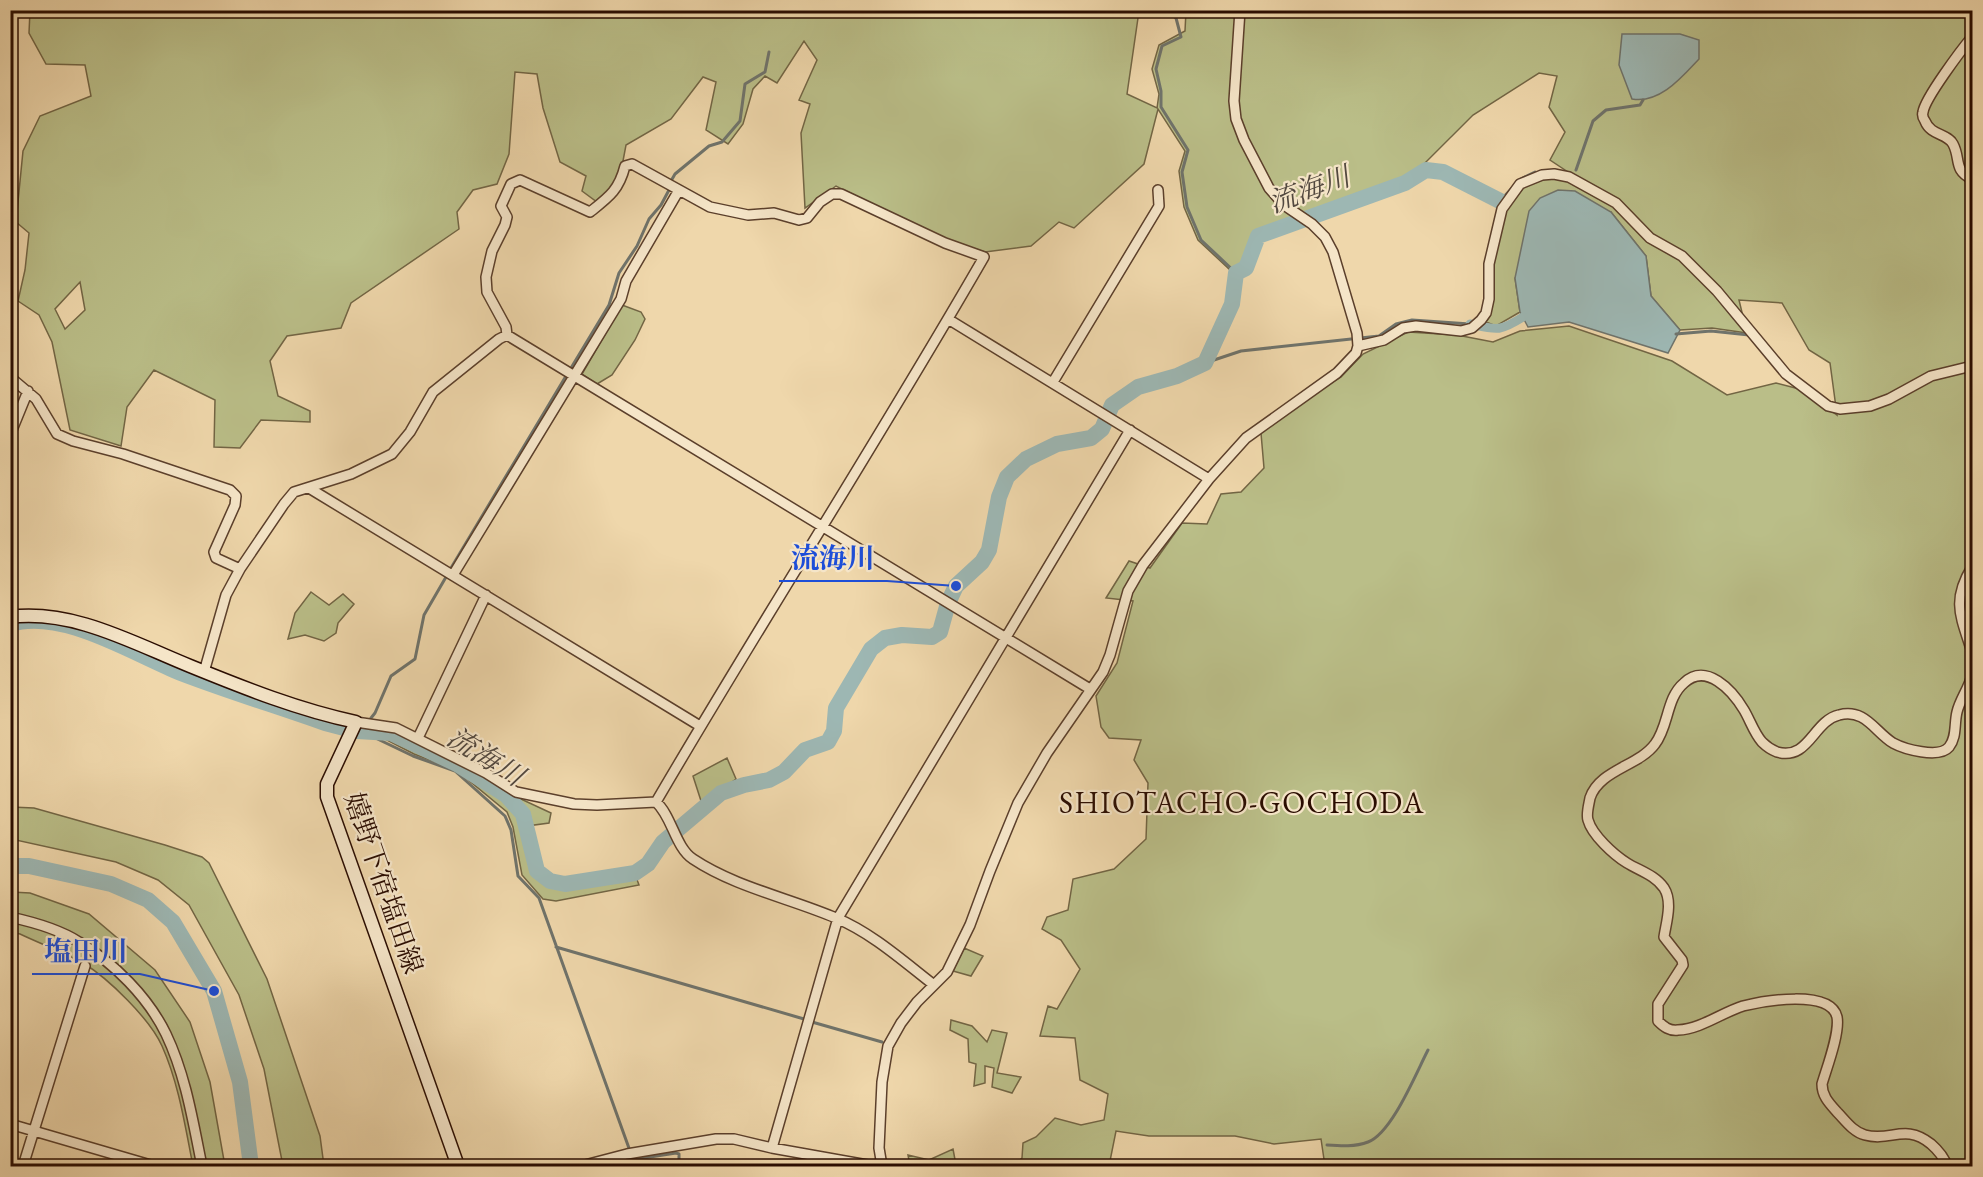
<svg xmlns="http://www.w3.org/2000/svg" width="1983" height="1177" viewBox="0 0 1983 1177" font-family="'EB Garamond','Noto Serif JP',serif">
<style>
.green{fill:#babe88;stroke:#726544;stroke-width:1.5;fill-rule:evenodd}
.water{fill:#9db7b3;stroke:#6f736b;stroke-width:1.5}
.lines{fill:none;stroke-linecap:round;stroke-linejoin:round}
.stream{stroke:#6f736b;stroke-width:3}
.canal{stroke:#9db7b3;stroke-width:9}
.river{stroke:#9db7b3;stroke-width:16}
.street-casing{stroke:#5b3f2b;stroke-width:12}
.secondary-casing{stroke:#2a0c00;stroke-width:15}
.street{stroke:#f5e5c8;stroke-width:9}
.secondary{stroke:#f5e5c8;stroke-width:12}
.labels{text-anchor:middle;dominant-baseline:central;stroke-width:4.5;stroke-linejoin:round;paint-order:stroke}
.street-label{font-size:27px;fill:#2a0c00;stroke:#f5e5c8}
.water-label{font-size:28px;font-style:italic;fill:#52483f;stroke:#f5e5c8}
.quarter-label{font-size:30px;letter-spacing:1.5px;fill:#2a0c00;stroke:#f5e5c8}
.leader{fill:none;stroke:#1d4ed8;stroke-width:2}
.callout-dot{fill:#1d4ed8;stroke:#f5e5c8;stroke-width:2}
.callout-label{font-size:28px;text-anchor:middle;font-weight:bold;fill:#1d4ed8;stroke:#f5e5c8;stroke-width:4.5;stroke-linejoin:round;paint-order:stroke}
</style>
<rect width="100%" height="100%" fill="#efd7ab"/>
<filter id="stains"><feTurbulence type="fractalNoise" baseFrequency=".00333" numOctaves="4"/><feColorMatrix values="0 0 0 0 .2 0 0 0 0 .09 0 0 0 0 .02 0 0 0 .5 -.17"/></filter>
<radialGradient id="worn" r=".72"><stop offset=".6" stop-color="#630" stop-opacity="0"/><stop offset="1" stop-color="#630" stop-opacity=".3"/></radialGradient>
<path class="green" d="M30,11H1139L1127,94L1157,108L1159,94L1152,69L1159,45L1185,31L1186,11H1972V1166H1325L1321,1139L1274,1144L1235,1136H1149L1116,1131L1109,1166H1013L1022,1158L1023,1143L1036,1137L1055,1118L1081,1125L1104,1120L1108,1094L1080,1080L1075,1038L1040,1036L1048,1006L1057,1009L1080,969L1061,940L1042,929L1047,917L1068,910L1073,879L1114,869L1146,839L1148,783L1134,760L1141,740L1109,738L1101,727L1096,696L1117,663L1133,601L1106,598L1129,561L1150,568L1182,523L1207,524L1221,494L1241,492L1264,468L1261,433L1303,400L1341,377L1363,354L1408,332L1457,335L1493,342L1520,331L1569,326L1672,361L1727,395L1776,383L1803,390L1837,415L1830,363L1809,350L1782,303L1739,300L1747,333L1712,328L1680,330L1651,296L1646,256L1611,212L1515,278L1520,312L1496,326L1486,322L1493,302L1492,263L1506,210L1524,187L1550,177L1571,174L1550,160L1565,132L1549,107L1557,76L1539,73L1473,115L1424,164L1399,181L1256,232L1243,267L1230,270L1198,240L1184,207L1179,171L1185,151L1158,109L1144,164L1074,228L1059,222L1031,246L985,252L944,239L836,186L805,208L801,133L810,104L799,100L817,60L804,41L777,83L765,76L753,89L743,124L728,144L706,130L716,82L703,77L671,119L626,145L619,182L597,202L582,191L586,176L560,162L543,108L537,74L515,72L509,154L497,184L473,190L457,212L459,229L351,303L341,328L287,336L270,361L278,396L310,411V422L261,420L240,448L214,447L215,400L154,370L127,407L121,446L70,430L52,342L39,315L18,301L25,270L29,233L16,222L23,151L40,116L91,96L85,65L46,64L29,33ZM80,282L85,310L65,329L55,309Z
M622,305L641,312L645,319L635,340L612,375L597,384L582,374Z
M311,592L329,605L343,594L354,604L338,623L336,633L324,641L305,635L288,639L295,613Z
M391,736L456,766L501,796L521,799L551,813L549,823L520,827L532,873L549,885L565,887L636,877L639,885L556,901L543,899L522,875L513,827L507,812L456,770L414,754L387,740Z
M727,758L736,779L702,804L693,776Z
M11,807L34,808L165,845L202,857L209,863L267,979L320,1136L324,1166H283L264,1069L239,995L189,905L158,880L116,862L11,839Z
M11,892L30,893L89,914L155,970L190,1022L210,1082L225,1166H193C185,1126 179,1084 162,1046C150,1019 108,978 83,963C63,952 41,944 20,934L11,932Z
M964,948L983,956L971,976L953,971Z
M951,1020L972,1026L987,1042L992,1030L1007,1033L997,1073L1021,1077L1012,1093L992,1087L994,1068L985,1066V1083L974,1086L976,1064L969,1062L968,1039L950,1030Z
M953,1149L956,1165L990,1166H910L908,1155L929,1160Z"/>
<path class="water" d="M1622,34H1680L1699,40V59C1682,77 1660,104 1632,99L1619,65Z
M1558,190L1575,191L1611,212L1646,256L1651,296L1680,330L1668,353L1569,322L1528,327L1520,312L1515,278L1529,211L1540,198Z"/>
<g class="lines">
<path class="stream" d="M1165,10L1176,18L1181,37L1162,46L1156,69L1161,91V107L1188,150L1182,172L1187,207L1201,240L1236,273
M1576,170L1593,121L1606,110L1640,105L1643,100
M1521,179L1535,172
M671,181L675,174L709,146L722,142L740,121L745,84L765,72L769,52
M1500,201L1512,188
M1676,334L1711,331L1749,335
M1205,363L1241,351L1379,336L1396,324L1412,320L1470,324
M571,368L609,305L619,273L637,246L649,219L661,205L669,190
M451,568L566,376
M371,718L375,713L391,676L415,659L424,615L446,577
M365,733L413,756L455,771L505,816L511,830L518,876L539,898L630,1151
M556,947L804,1019
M812,1022L882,1042
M1327,1145C1341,1146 1355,1147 1368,1142C1392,1133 1416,1073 1428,1050
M631,1157L637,1159L676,1153L679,1154V1166"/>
<path class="canal" d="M1470,324C1497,330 1499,332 1523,317"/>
<path class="river" d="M10,624C63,608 133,654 181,673C228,691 277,706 325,723L348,729
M357,731L391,733L457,764L506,795L523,814L537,871L550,881L565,884L635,873L648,864L663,842L721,793L744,785L769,780L784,772L805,750L828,742L834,731L836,708L871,649L885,638L902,635L932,637L940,632L948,603L956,586L982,562L989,550L999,497L1007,477L1026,459L1057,444L1091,438L1102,429L1112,405L1138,387L1177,376L1205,363L1232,304L1236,273L1246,268L1258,236L1405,183L1426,170L1443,172L1500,201
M10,866H29L111,884L148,900L173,922L214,991L240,1082L251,1166"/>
<defs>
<path id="street" d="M1972,37C1962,49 1925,98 1923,112C1922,115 1923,118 1925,121C1931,136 1947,133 1953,144C1961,159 1953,170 1972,179
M948,319L1209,479
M1358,346L1384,340L1403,328L1416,326L1461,331L1472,328L1481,320L1486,313L1489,299V264L1502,209L1520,184L1542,175L1554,174L1569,177L1616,203L1650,238L1682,256L1717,291L1786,374L1828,406L1840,409L1870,406L1889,399L1931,376L1972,366
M10,377L36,399L57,434L73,441L123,454L230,490L236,496L235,505L214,552L216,558L240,569
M1053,382L1159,206L1158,190
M10,435L28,391
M309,488L700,726
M1972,567C1951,601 1961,617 1972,652
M453,575L621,299L626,281L679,190
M204,672L226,595L240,569L284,504L294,492L351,474L392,454L410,432L433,392L499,339L507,335
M356,722L396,728L486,773L516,792L574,804L597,805L656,802C672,816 675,847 693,859C735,887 789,898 836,918C872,933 903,961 934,985
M418,738L486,595
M656,802C763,619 878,441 984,257L945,243L841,194H832L820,202L807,218L799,220L774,213L748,215L710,207L632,164L625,166C619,190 609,197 590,212L520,180L511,184L501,206L507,217L505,225L492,251L486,277L487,292L506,327L507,335L1090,689
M10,917C33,922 59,929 79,942C114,963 148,997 166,1034C186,1076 193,1122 202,1166
M10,1124L154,1166
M772,1148L838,918L1130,430
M23,1166L85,966
M581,1166L627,1154L716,1139H734L772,1148L873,1166
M882,1166L879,1148L882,1082L888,1046L901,1023L917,1002L947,972L970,925L990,871L1018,803L1047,753L1103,672L1110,655L1128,591L1143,565L1209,479L1246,438L1337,373L1356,353L1358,346L1357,333L1333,252L1325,237L1312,224L1284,205L1269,188L1244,140L1236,119L1234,101L1240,10
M1947,1166C1944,1157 1939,1151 1931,1144C1905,1123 1891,1142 1865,1135C1853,1132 1845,1120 1837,1112C1829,1103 1822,1096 1822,1084C1827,1067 1840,1033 1837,1017C1830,989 1763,1001 1743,1006C1721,1013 1701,1029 1678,1030C1669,1031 1664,1027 1658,1021V1004L1683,965L1682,960L1664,937C1666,923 1673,902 1664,888C1655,875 1640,871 1627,863C1614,855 1592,835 1588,820C1586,814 1589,804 1590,798C1599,770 1639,766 1655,744C1669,726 1666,698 1684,683C1706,662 1732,690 1744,710C1750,720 1754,733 1762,742C1765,745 1772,750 1777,752C1809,761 1813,721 1839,715C1865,708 1875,732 1893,743C1904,749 1939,759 1949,747C1957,737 1954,724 1957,712C1960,699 1969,688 1972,675"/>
<path id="secondary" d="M10,617C73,609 133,643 190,666C244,688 299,710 356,722L327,784V797L458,1166"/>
</defs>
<use href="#street" class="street-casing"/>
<use href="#secondary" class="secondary-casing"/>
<use href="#street" class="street"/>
<use href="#secondary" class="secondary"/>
</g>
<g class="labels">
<g class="street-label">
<text transform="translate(384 883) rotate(71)">嬉野下宿塩田線</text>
</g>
<g class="water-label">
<text transform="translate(1309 189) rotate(-20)">流海川</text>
<text transform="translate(486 756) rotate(32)">流海川</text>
</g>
<g class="quarter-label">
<text x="1242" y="802">SHIOTACHO-GOCHODA</text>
</g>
</g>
<path class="leader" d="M956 586L887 581H779M214 991L140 974H32"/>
<g class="callout-dot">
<circle cx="956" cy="586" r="6"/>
<circle cx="214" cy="991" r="6"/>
</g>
<g class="callout-label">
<text x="833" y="568">流海川</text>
<text x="86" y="961">塩田川</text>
</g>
<rect width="1983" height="1177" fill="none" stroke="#efd7ab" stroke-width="36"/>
<rect x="12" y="12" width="1959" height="1153" fill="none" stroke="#2a0c00" stroke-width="3"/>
<rect x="18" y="18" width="1947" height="1141" fill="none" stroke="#2a0c00" stroke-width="1.5"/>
<rect width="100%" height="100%" filter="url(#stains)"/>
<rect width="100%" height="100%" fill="url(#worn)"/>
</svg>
